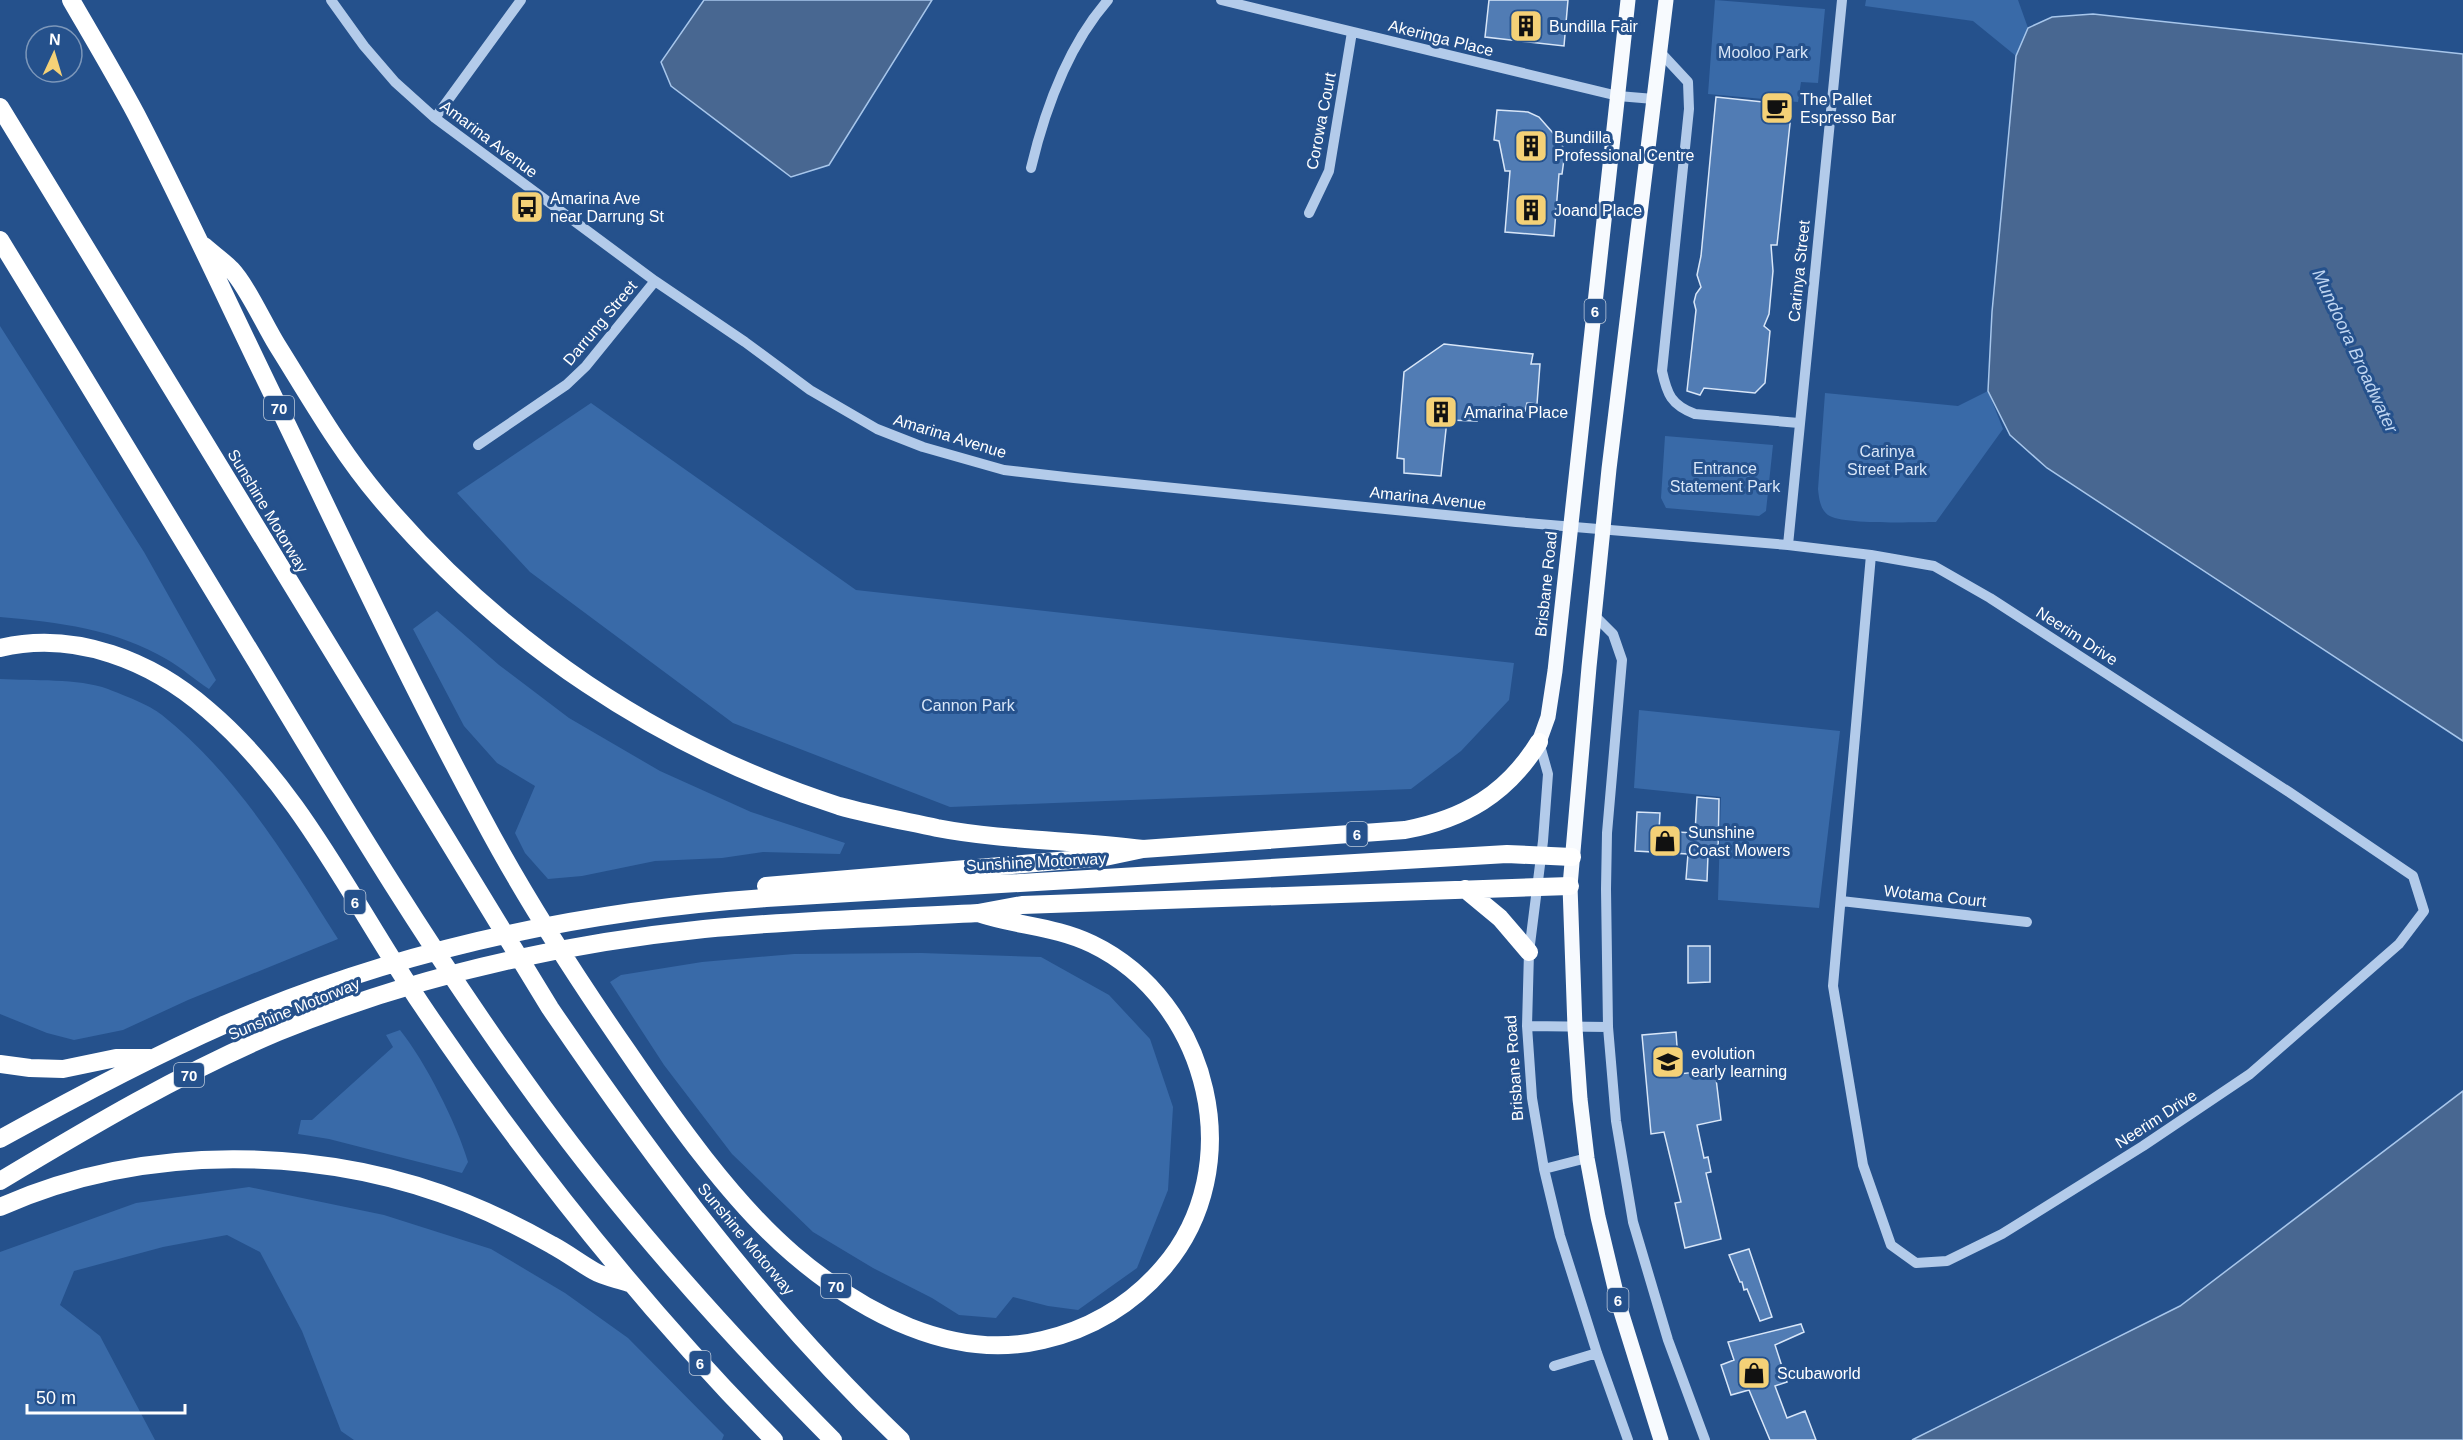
<svg xmlns="http://www.w3.org/2000/svg" width="2463" height="1440" viewBox="0 0 2463 1440" font-family="Arial,sans-serif">
<style>
.green{fill:#396aa8}
.water{fill:#486791;stroke:#a7c6eb;stroke-width:1.5}
.building{fill:#517cb4;stroke:#d8e6f8;stroke-width:1.5}
.lines{fill:none;stroke-linecap:round;stroke-linejoin:round}
.minor{stroke:#b3cbea;stroke-width:10}
.major{stroke:#f7fafe;stroke-width:15}
.highway{stroke:#fff;stroke-width:18}
.labels{text-anchor:middle;dominant-baseline:central;stroke-width:6;stroke-linejoin:round;paint-order:stroke}
.shield{fill:#25518c;stroke:#becbdc;stroke-width:1.5}
.shield-label{font-size:15px;font-weight:bold;fill:#fff}
.poi-label{font-size:16px;fill:#fff;stroke:#25518c;text-anchor:start}
.street-label{font-size:16px;fill:#fff;stroke:#25518c}
.park-label{font-size:16px;fill:#d8e6f8;stroke:#25518c}
.water-label{font-size:18px;font-style:italic;fill:#bfd5f1;stroke:#25518c}
</style>
<rect width="100%" height="100%" fill="#25518c"/>
<path class="green" d="M1715,0L1825,9L1818,83L1801,82L1798,102L1708,94Z
M1866,0H2018L2028,28L2016,56L1973,21L1865,6Z
M0,326L144,552L216,680L209,689C195,680 182,668 168,660C116,629 58,622 0,617Z
M1988,391L2003,429L1936,522C1915,522 1841,525 1828,515C1820,509 1819,498 1818,489L1825,393L1958,406Z
M591,403L856,590L1514,663L1509,700L1461,751L1411,789L950,807L733,723L530,572L457,493Z
M1665,436L1773,445L1766,511L1759,516L1666,508L1661,498Z
M437,611L499,665L569,718L660,771L751,812L845,843L840,854L763,852L722,858L655,861L582,876L548,879L525,853L515,833L535,786L497,763L464,726L413,629Z
M0,679C33,681 78,678 108,689C123,695 150,705 162,715C237,775 287,858 338,939L188,1000L123,1030L74,1040L47,1033L0,1014Z
M1639,710L1840,731L1819,908L1718,900L1721,797L1634,788Z
M921,953L1041,957L1109,995L1150,1039L1173,1107L1168,1190L1137,1268L1078,1310L1048,1306L1013,1297L996,1318L959,1315L932,1298L873,1268L813,1232L732,1154L664,1065L610,982L621,975L702,962L794,954Z
M400,1030C425,1061 457,1124 468,1162L462,1173L329,1139L298,1134L301,1120H312L393,1047L386,1035Z
M249,1187L384,1215L491,1249L565,1293L628,1338L724,1435L722,1440H354L341,1431L302,1331L260,1252L227,1235L163,1247L74,1271L60,1305L100,1336L155,1440H0V1252L136,1203Z"/>
<path class="water" d="M704,0H932L829,165L791,177L671,86L661,62Z
M2093,14L2463,54V741L2047,468L2010,435L1988,391L1992,312L2016,56L2028,28L2052,17Z
M2463,1091V1440H1912L2180,1306Z"/>
<path class="building" d="M1489,0H1568L1564,46L1485,37Z
M1716,97L1792,105L1777,245H1771L1773,271L1769,314L1764,326L1770,331L1765,383L1755,393L1704,388L1700,395L1687,391L1696,310L1694,302L1696,294L1701,287L1697,275L1701,256Z
M1497,110L1528,112L1539,117L1560,141L1565,152L1562,174H1559L1554,236L1505,232L1510,171H1505L1499,141L1494,140Z
M1444,344L1533,354L1531,364H1540L1537,404L1527,403L1525,411L1502,406L1477,411V421L1447,420L1441,476L1404,473V459L1397,458L1404,372Z
M1697,797L1719,799L1718,855H1708L1707,881L1686,879L1688,854L1635,851L1637,812L1660,813L1659,831L1695,833Z
M1688,946H1710V982L1688,983Z
M1676,1032L1679,1074L1715,1070L1721,1120L1697,1125L1704,1158L1708,1157L1711,1172L1706,1173L1721,1239L1685,1248L1675,1203L1681,1202L1664,1132L1651,1134L1642,1035Z
M1749,1249L1772,1317L1760,1321L1747,1289L1744,1290L1742,1282H1740L1729,1255Z
M1801,1324L1804,1332L1775,1345L1787,1382L1775,1386L1787,1418L1805,1411L1816,1440H1770L1749,1390L1731,1395L1721,1365L1734,1360L1728,1342Z"/>
<g class="lines">
<path class="minor" d="M331,0L364,46L395,82L435,118L655,281L745,342L810,390L877,429L923,447L1004,470L1074,478L1516,522L1788,545L1871,555L1833,986L1863,1165L1891,1245L1916,1263L1947,1261L2002,1234L2143,1146L2250,1074L2399,944L2424,911L2413,876L2289,792L1990,598L1934,566L1871,555
M1221,0L1618,96L1654,99
M1661,53L1688,82L1689,109L1662,371C1667,394 1671,405 1695,414L1799,423
M435,118L521,0
M1031,168C1045,109 1067,47 1108,0
M1309,213L1329,171L1352,32
M478,445L566,385L586,366L655,281
M1788,545L1842,0
M1594,615L1613,634L1622,660L1607,833L1606,889L1608,1027L1616,1121L1633,1222L1668,1340L1705,1440
M1539,742L1548,774L1543,841L1529,952L1527,1026L1532,1098L1544,1169L1560,1236L1597,1353L1628,1440
M1841,901L2027,922
M1527,1026L1608,1027
M1544,1169L1587,1158
M1554,1366L1597,1353"/>
<path class="major" d="M1539,742L1548,717L1555,671L1628,0
M1661,1440L1619,1305L1598,1217L1587,1158L1580,1099L1575,1028L1570,886L1589,667L1609,469L1666,0"/>
<path class="highway" d="M71,0C93,38 115,75 136,114C187,212 233,314 282,414C347,549 411,686 483,819C526,900 576,977 628,1052C673,1118 732,1202 793,1254C861,1312 952,1362 1043,1340C1090,1329 1131,1305 1163,1268C1250,1168 1210,1001 1092,944C1055,926 1016,926 978,913
M0,107L550,1008C654,1161 766,1312 901,1440
M0,240C86,380 171,521 256,661C346,811 436,960 539,1101C627,1222 728,1334 833,1440
M204,246C213,254 223,261 231,269C247,286 264,324 277,345C309,396 340,451 379,497C501,642 659,748 839,806C871,815 905,821 937,828C1005,841 1075,840 1143,849
M0,648C75,630 152,661 208,710C300,788 354,905 421,1004C526,1160 642,1306 774,1440
M766,886L1105,857L1143,849L1405,830C1464,819 1507,794 1539,742
M1465,889L1500,918L1529,952
M0,1064L30,1068L63,1069L116,1058H150
M0,1139C74,1098 149,1058 226,1024C397,950 581,911 766,898L1507,854L1572,857
M0,1181C90,1127 181,1073 278,1032C413,977 559,944 704,929C795,920 887,918 978,913L1022,905L1570,886
M0,1207C144,1143 321,1145 466,1203C496,1215 524,1229 552,1245C567,1253 580,1263 594,1271C604,1277 618,1279 629,1283"/>
</g>
<defs>
<symbol id="building-square" viewBox="-11 -11 22 22"><rect x="-9" y="-9" width="18" height="18" rx="4" fill="#f4d177" stroke="#25518c"/><path d="M-4-6H4V6H1V3H-1V6H-4ZM-2.5-4.3h1.7v1.8h-1.7ZM.8-4.3h1.7v1.8H.8ZM-2.5-1h1.7V.8h-1.7ZM.8-1h1.7V.8H.8Z" fill="#111"/></symbol>
<symbol id="cafe-square" viewBox="-11 -11 22 22"><rect x="-9" y="-9" width="18" height="18" rx="4" fill="#f4d177" stroke="#25518c"/><path d="M-5.5-4.5H6V0H3Q3 3.5 0 3.5H-2.5Q-5.5 3.5-5.5 0ZM3-3.2v2h1.7v-2ZM-6 4.5H4V6H-6Z" fill="#111"/></symbol>
<symbol id="bus-square" viewBox="-11 -11 22 22"><rect x="-9" y="-9" width="18" height="18" rx="4" fill="#f4d177" stroke="#25518c"/><path d="M-5-6H5V4H4V6H2V4H-2V6H-4V4H-5ZM-3.5-4V0h7V-4ZM-3.5 1.2v1.5H-2V1.2ZM2 1.2v1.5H3.5V1.2Z" fill="#111"/></symbol>
<symbol id="shop-square" viewBox="-11 -11 22 22"><rect x="-9" y="-9" width="18" height="18" rx="4" fill="#f4d177" stroke="#25518c"/><path d="M-5-2.5h2.3a2.7 3.5 0 0 1 5.4 0H5L5.5 6h-11ZM-1.5-2.5h3a1.5 2.3 0 0 0-3 0Z" fill="#111"/></symbol>
<symbol id="school-square" viewBox="-11 -11 22 22"><rect x="-9" y="-9" width="18" height="18" rx="4" fill="#f4d177" stroke="#25518c"/><path d="M0-5L7-2L0 1L-7-2ZM-4 1L0 2.5L4 1V4Q0 6-4 4Z" fill="#111"/></symbol>
</defs>
<g fill-rule="evenodd">
<use href="#building-square" x="1507" y="7" width="38" height="38"/>
<use href="#cafe-square" x="1758" y="89" width="38" height="38"/>
<use href="#building-square" x="1512" y="127" width="38" height="38"/>
<use href="#bus-square" x="508" y="188" width="38" height="38"/>
<use href="#building-square" x="1512" y="191" width="38" height="38"/>
<use href="#building-square" x="1422" y="393" width="38" height="38"/>
<use href="#shop-square" x="1646" y="822" width="38" height="38"/>
<use href="#school-square" x="1649" y="1043" width="38" height="38"/>
<use href="#shop-square" x="1735" y="1354" width="38" height="38"/>
</g>
<g class="labels">
<g class="shield">
<rect x="1584.5" y="299" width="21" height="24" rx="4.5"/>
<rect x="264" y="396" width="30" height="24" rx="4.5"/>
<rect x="1346.5" y="822" width="21" height="24" rx="4.5"/>
<rect x="344.5" y="890" width="21" height="24" rx="4.5"/>
<rect x="174" y="1063" width="30" height="24" rx="4.5"/>
<rect x="821" y="1274" width="30" height="24" rx="4.5"/>
<rect x="1607.5" y="1288" width="21" height="24" rx="4.5"/>
<rect x="689.5" y="1351" width="21" height="24" rx="4.5"/>
</g>
<g class="shield-label">
<text x="1595" y="311">6</text>
<text x="279" y="408">70</text>
<text x="1357" y="834">6</text>
<text x="355" y="902">6</text>
<text x="189" y="1075">70</text>
<text x="836" y="1286">70</text>
<text x="1618" y="1300">6</text>
<text x="700" y="1363">6</text>
</g>
<g class="poi-label">
<text x="1549" y="26">Bundilla Fair</text>
<text x="1800" y="99">The Pallet<tspan x="1800" dy="18">Espresso Bar</tspan></text>
<text x="1554" y="137">Bundilla<tspan x="1554" dy="18">Professional Centre</tspan></text>
<text x="550" y="198">Amarina Ave<tspan x="550" dy="18">near Darrung St</tspan></text>
<text x="1554" y="210">Joand Place</text>
<text x="1464" y="412">Amarina Place</text>
<text x="1688" y="832">Sunshine<tspan x="1688" dy="18">Coast Mowers</tspan></text>
<text x="1691" y="1053">evolution<tspan x="1691" dy="18">early learning</tspan></text>
<text x="1777" y="1373">Scubaworld</text>
</g>
<g class="street-label">
<text transform="translate(1441 38) rotate(14)">Akeringa Place</text>
<text transform="translate(1321 121) rotate(-79)">Corowa Court</text>
<text transform="translate(489 139) rotate(37)">Amarina Avenue</text>
<text transform="translate(1799 271) rotate(-84)">Carinya Street</text>
<text transform="translate(600 323) rotate(-50)">Darrung Street</text>
<text transform="translate(950 436) rotate(17)">Amarina Avenue</text>
<text transform="translate(1428 498) rotate(6)">Amarina Avenue</text>
<text transform="translate(268 511) rotate(59)">Sunshine Motorway</text>
<text transform="translate(1546 584) rotate(-84)">Brisbane Road</text>
<text transform="translate(2077 636) rotate(33)">Neerim Drive</text>
<text transform="translate(1036 862) rotate(-3)">Sunshine Motorway</text>
<text transform="translate(1935 896) rotate(6)">Wotama Court</text>
<text transform="translate(294 1009) rotate(-22)">Sunshine Motorway</text>
<text transform="translate(1514 1068) rotate(-94)">Brisbane Road</text>
<text transform="translate(2156 1119) rotate(-33)">Neerim Drive</text>
<text transform="translate(746 1239) rotate(50)">Sunshine Motorway</text>
</g>
<g class="park-label">
<text x="1763" y="52">Mooloo Park</text>
<text x="1887" y="451">Carinya<tspan x="1887" dy="18">Street Park</tspan></text>
<text x="1725" y="468">Entrance<tspan x="1725" dy="18">Statement Park</tspan></text>
<text x="968" y="705">Cannon Park</text>
</g>
<g class="water-label">
<text transform="translate(2355 351) rotate(65)">Mundoora Broadwater</text>
</g>
</g>
<g transform="translate(54 54) rotate(4)"><circle r="28" fill="#25518c" stroke="#7c97ba" stroke-width="1.5"/>
<path d="M0-4.5L10 22L0 15L-10 22Z" fill="#f4d177"/>
<text y="-9" font-size="16" font-weight="bold" text-anchor="middle" fill="#ffffff">N</text>
</g>
<path d="M27 1404v9h158v-9" fill="none" stroke="#ffffff" stroke-width="3"/>
<text x="36" y="1404" font-size="18" fill="#ffffff" stroke="#25518c" stroke-width="4.5" paint-order="stroke">50 m</text>
</svg>
